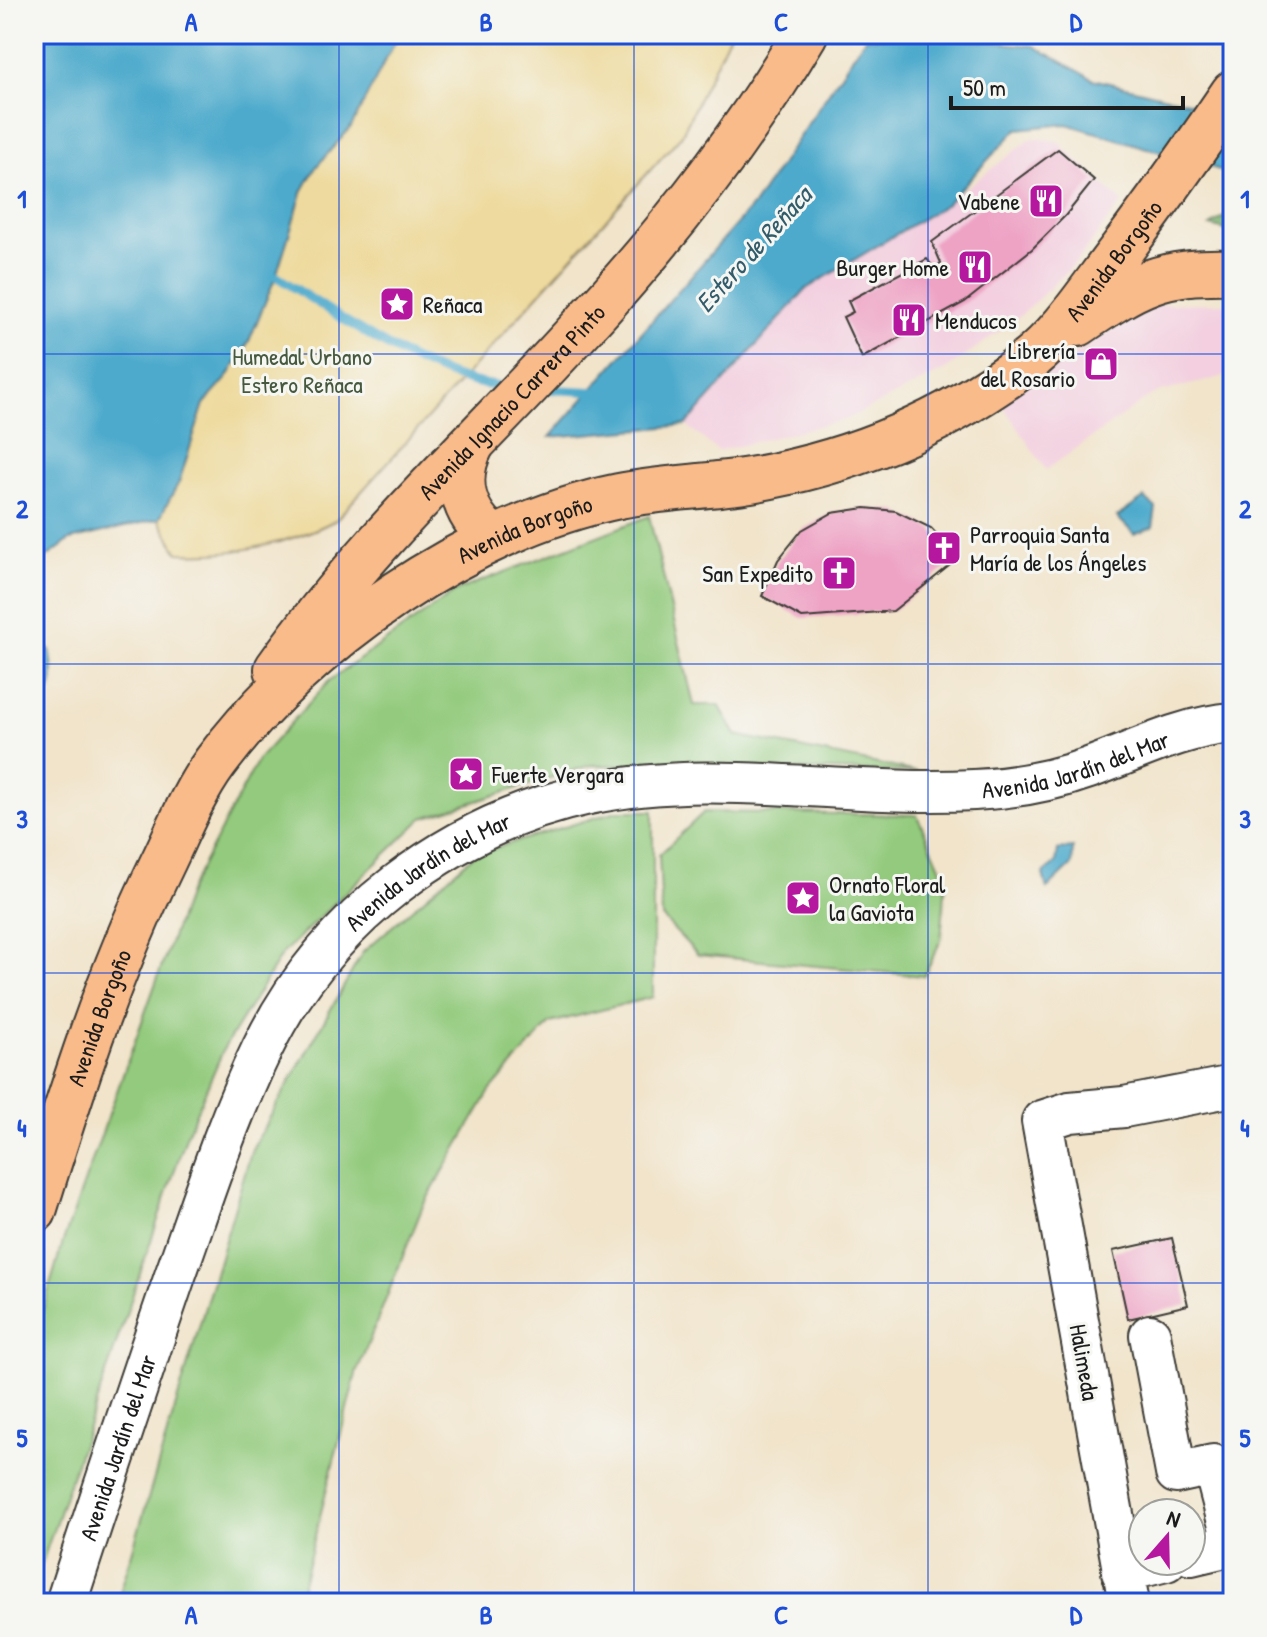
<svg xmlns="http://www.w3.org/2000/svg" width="1267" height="1637" viewBox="0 0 1267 1637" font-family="'Patrick Hand',sans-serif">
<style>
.built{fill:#f3cfdf}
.green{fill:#93ca7d;stroke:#58734c;stroke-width:2}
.forest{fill:#76ae6c;stroke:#496544;stroke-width:2}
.sand{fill:#eeda9e;stroke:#857b5d;stroke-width:2}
.water{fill:#4eaacc;stroke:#356374;stroke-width:2}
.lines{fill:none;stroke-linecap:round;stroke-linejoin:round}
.stream{stroke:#4eaacc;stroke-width:9}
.building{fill:#eea3c5}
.minor-casing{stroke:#3c3a36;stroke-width:44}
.major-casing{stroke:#3c3a36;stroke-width:48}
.minor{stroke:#fff;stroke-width:40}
.major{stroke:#fabb8b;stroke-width:44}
.grid{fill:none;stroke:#1d4ed8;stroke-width:2;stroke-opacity:0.55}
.labels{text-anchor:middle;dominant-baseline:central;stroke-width:6;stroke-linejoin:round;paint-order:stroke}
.poi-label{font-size:24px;fill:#1c1c1c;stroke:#f6f6f2;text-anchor:start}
.street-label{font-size:24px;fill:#1c1c1c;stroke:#f6f6f2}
.park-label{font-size:24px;fill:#46593e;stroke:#f6f6f2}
.water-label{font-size:26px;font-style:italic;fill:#325c6b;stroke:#f6f6f2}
.neatline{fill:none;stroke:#1d4ed8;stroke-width:3}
.grid-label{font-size:26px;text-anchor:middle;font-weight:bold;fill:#1d4ed8}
</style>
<rect width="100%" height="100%" fill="#f6f6f2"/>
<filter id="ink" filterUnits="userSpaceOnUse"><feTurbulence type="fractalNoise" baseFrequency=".0125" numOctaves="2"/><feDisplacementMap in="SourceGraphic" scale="16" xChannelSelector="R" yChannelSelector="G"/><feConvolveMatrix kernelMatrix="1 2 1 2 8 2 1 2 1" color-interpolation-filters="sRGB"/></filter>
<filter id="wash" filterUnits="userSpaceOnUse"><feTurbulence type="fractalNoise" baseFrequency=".006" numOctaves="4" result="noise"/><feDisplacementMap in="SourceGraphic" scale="32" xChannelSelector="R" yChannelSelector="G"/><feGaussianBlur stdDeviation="1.8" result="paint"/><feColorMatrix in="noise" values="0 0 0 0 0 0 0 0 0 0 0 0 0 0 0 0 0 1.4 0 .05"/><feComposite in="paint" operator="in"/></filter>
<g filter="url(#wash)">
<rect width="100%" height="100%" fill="#f1e4cb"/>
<path class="built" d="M1032,138L1057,141L1122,202L1073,266L1020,316L947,369L847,419L718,451L686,425L806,289L945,204Z
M1233,303V374L1153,394L1046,470L999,400L1155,304Z"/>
<path class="green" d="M649,516L694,705H719L736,735L917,772L591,765L423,818L282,954L224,1048L187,1134L34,1587V1339L62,1245L189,890L259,758L329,681L456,591Z
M617,811H653V997L550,1023L490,1091L423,1206L356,1374L298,1603H117L252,1149L363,952L475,854Z
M704,812L917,815L946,880L941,940L924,976L698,955L662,917L659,855Z"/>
<path class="forest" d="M1233,211V232L1210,226Z"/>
<path class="sand" d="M399,34H730L681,136L336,520C290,544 231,556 178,553L159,519L179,482L204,404L228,377L249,341L276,276L303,190L316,167L351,127Z"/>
<path class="water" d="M34,34H399L351,127L316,167L303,190L276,276L249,341L228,377L204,404L179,482L159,519L70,540L46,558L41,582L34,581Z
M925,36L1034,46L1093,79L1233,113V174L1067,124L1017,129L946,204L806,289L686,425L550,437L755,203L865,38Z
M1144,498L1156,508L1153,527L1134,534L1117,517Z
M34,641L50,650C55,675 56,693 34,709Z
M1073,848L1072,865L1047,889L1043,874L1056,863L1058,850Z"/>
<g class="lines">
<path class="stream" d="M276,276C341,317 429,383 507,387
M542,389L599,392"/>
</g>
<g id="blocks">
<path class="building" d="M1058,149L1094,180L1065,216L1032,249L965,302L862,358L843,317L853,312L848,301L927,259L934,268L941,263L932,242Z
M865,508L896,511L931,528L959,558L893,611L802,618L762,596L778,560L802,530L832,513Z
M1172,1238L1188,1305L1128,1319L1113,1251Z"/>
</g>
</g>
<g filter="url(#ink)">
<use href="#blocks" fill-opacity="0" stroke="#3c3a36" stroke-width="2"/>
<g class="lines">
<defs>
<g id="minor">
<path d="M1150,1335L1176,1473L1213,1465L1233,1541"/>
<path d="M1191,1555L1233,1545"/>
<path d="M1122,1572L1166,1561"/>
<path id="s1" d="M66,1603C101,1494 138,1385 175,1276C202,1200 227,1121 262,1049C324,920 449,824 589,794C716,767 846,797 974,790C1013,788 1053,781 1089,768C1136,751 1182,727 1233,723"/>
<path d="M1129,1603L1042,1121L1070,1112L1124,1107L1233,1086"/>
</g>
<g id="major">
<path d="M1078,324C1138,283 1159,270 1233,272"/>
<path d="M472,444C454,479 462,513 492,537"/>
<path id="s2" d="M277,669C363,547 473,446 574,336C661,243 740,143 805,34"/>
<path id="s3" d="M34,1211C71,1092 107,977 162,864C178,831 193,793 215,763C306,640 469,527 619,496C663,487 707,487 750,480C850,463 943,425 1024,364C1061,336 1087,295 1115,258C1156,204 1195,149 1233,93"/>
</g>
</defs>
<use href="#minor" class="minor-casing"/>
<use href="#major" class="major-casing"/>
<use href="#minor" class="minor"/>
<use href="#major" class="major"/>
</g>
</g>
<path class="grid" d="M339,34V1603M634,34V1603M928,34V1603M34,354H1233M34,664H1233M34,973H1233M34,1283H1233"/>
<defs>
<symbol id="restaurant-square" viewBox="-11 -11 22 22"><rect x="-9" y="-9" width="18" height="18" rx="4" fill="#b5179e" stroke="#f6f6f2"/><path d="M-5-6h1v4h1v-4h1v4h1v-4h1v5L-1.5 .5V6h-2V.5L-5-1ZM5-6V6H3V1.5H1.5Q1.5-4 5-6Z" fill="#fff"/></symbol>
<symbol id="sight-square" viewBox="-11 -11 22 22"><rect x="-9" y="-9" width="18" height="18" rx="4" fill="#b5179e" stroke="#f6f6f2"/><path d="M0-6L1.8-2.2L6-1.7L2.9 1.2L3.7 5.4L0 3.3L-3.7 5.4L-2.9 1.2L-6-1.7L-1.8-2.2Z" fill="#fff"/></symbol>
<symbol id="shop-square" viewBox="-11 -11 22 22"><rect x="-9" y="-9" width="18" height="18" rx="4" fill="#b5179e" stroke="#f6f6f2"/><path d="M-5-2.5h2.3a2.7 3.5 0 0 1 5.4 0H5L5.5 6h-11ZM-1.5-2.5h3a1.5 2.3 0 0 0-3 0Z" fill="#fff"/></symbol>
<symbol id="church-square" viewBox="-11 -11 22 22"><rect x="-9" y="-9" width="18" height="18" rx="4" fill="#b5179e" stroke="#f6f6f2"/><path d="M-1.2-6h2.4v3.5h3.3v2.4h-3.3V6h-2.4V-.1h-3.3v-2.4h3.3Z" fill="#fff"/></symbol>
</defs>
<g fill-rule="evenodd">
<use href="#restaurant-square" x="1026" y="181" width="40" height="40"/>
<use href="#restaurant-square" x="955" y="247" width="40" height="40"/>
<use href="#sight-square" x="377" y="284" width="40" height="40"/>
<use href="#restaurant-square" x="889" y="300" width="40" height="40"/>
<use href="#shop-square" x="1081" y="344" width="40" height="40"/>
<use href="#church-square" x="924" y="528" width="40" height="40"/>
<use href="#church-square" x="819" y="553" width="40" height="40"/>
<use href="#sight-square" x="446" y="754" width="40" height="40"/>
<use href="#sight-square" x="783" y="878" width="40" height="40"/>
</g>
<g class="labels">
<g class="poi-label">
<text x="1020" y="201" text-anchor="end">Vabene</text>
<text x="949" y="267" text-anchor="end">Burger Home</text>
<text x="423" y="304">Reñaca</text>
<text x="935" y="320">Menducos</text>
<text x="1075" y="350" text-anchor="end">Librería<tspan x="1075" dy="28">del Rosario</tspan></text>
<text x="970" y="534">Parroquia Santa<tspan x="970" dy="28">María de los Ángeles</tspan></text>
<text x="813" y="573" text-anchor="end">San Expedito</text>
<text x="492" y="774">Fuerte Vergara</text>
<text x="829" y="884">Ornato Floral<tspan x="829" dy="28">la Gaviota</tspan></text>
</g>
<g class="street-label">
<text stroke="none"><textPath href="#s3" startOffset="1548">Avenida Borgoño</textPath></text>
<text stroke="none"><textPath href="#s2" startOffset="356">Avenida Ignacio Carrera Pinto</textPath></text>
<text stroke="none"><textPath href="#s3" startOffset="878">Avenida Borgoño</textPath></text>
<text stroke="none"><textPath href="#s1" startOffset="1508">Avenida Jardín del Mar</textPath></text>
<text stroke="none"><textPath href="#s1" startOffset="836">Avenida Jardín del Mar</textPath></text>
<text stroke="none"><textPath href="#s3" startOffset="204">Avenida Borgoño</textPath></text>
<text transform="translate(1085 1362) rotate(80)">Halimeda</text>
<text stroke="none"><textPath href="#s1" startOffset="164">Avenida Jardín del Mar</textPath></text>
</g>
<g class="park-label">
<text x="302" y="356">Humedal Urbano<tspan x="302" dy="28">Estero Reñaca</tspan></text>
</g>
<g class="water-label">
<text transform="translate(753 249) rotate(-48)">Estero de Reñaca</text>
</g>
</g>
<rect width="1267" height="1637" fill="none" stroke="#f6f6f2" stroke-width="88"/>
<g transform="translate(1167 1537) rotate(20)"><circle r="38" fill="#f6f6f2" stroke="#9f9f9c" stroke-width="2"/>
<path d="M0-6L14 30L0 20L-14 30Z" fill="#b5179e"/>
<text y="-12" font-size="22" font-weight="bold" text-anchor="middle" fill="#1c1c1c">N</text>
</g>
<path d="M951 96v12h232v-12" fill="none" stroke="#1c1c1c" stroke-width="4"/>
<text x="963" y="96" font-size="24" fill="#1c1c1c" stroke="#f6f6f2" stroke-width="6" paint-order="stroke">50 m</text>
<rect x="44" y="44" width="1179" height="1549" class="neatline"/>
<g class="grid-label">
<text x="191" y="31">A</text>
<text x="486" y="31">B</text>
<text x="781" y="31">C</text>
<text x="1076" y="31">D</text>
<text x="22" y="208">1</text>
<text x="1245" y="208">1</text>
<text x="22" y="518">2</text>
<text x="1245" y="518">2</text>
<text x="22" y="828">3</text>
<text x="1245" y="828">3</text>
<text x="22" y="1137">4</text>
<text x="1245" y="1137">4</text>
<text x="22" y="1447">5</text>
<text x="1245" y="1447">5</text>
<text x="191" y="1624">A</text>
<text x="486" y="1624">B</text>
<text x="781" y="1624">C</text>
<text x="1076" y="1624">D</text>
</g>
</svg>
